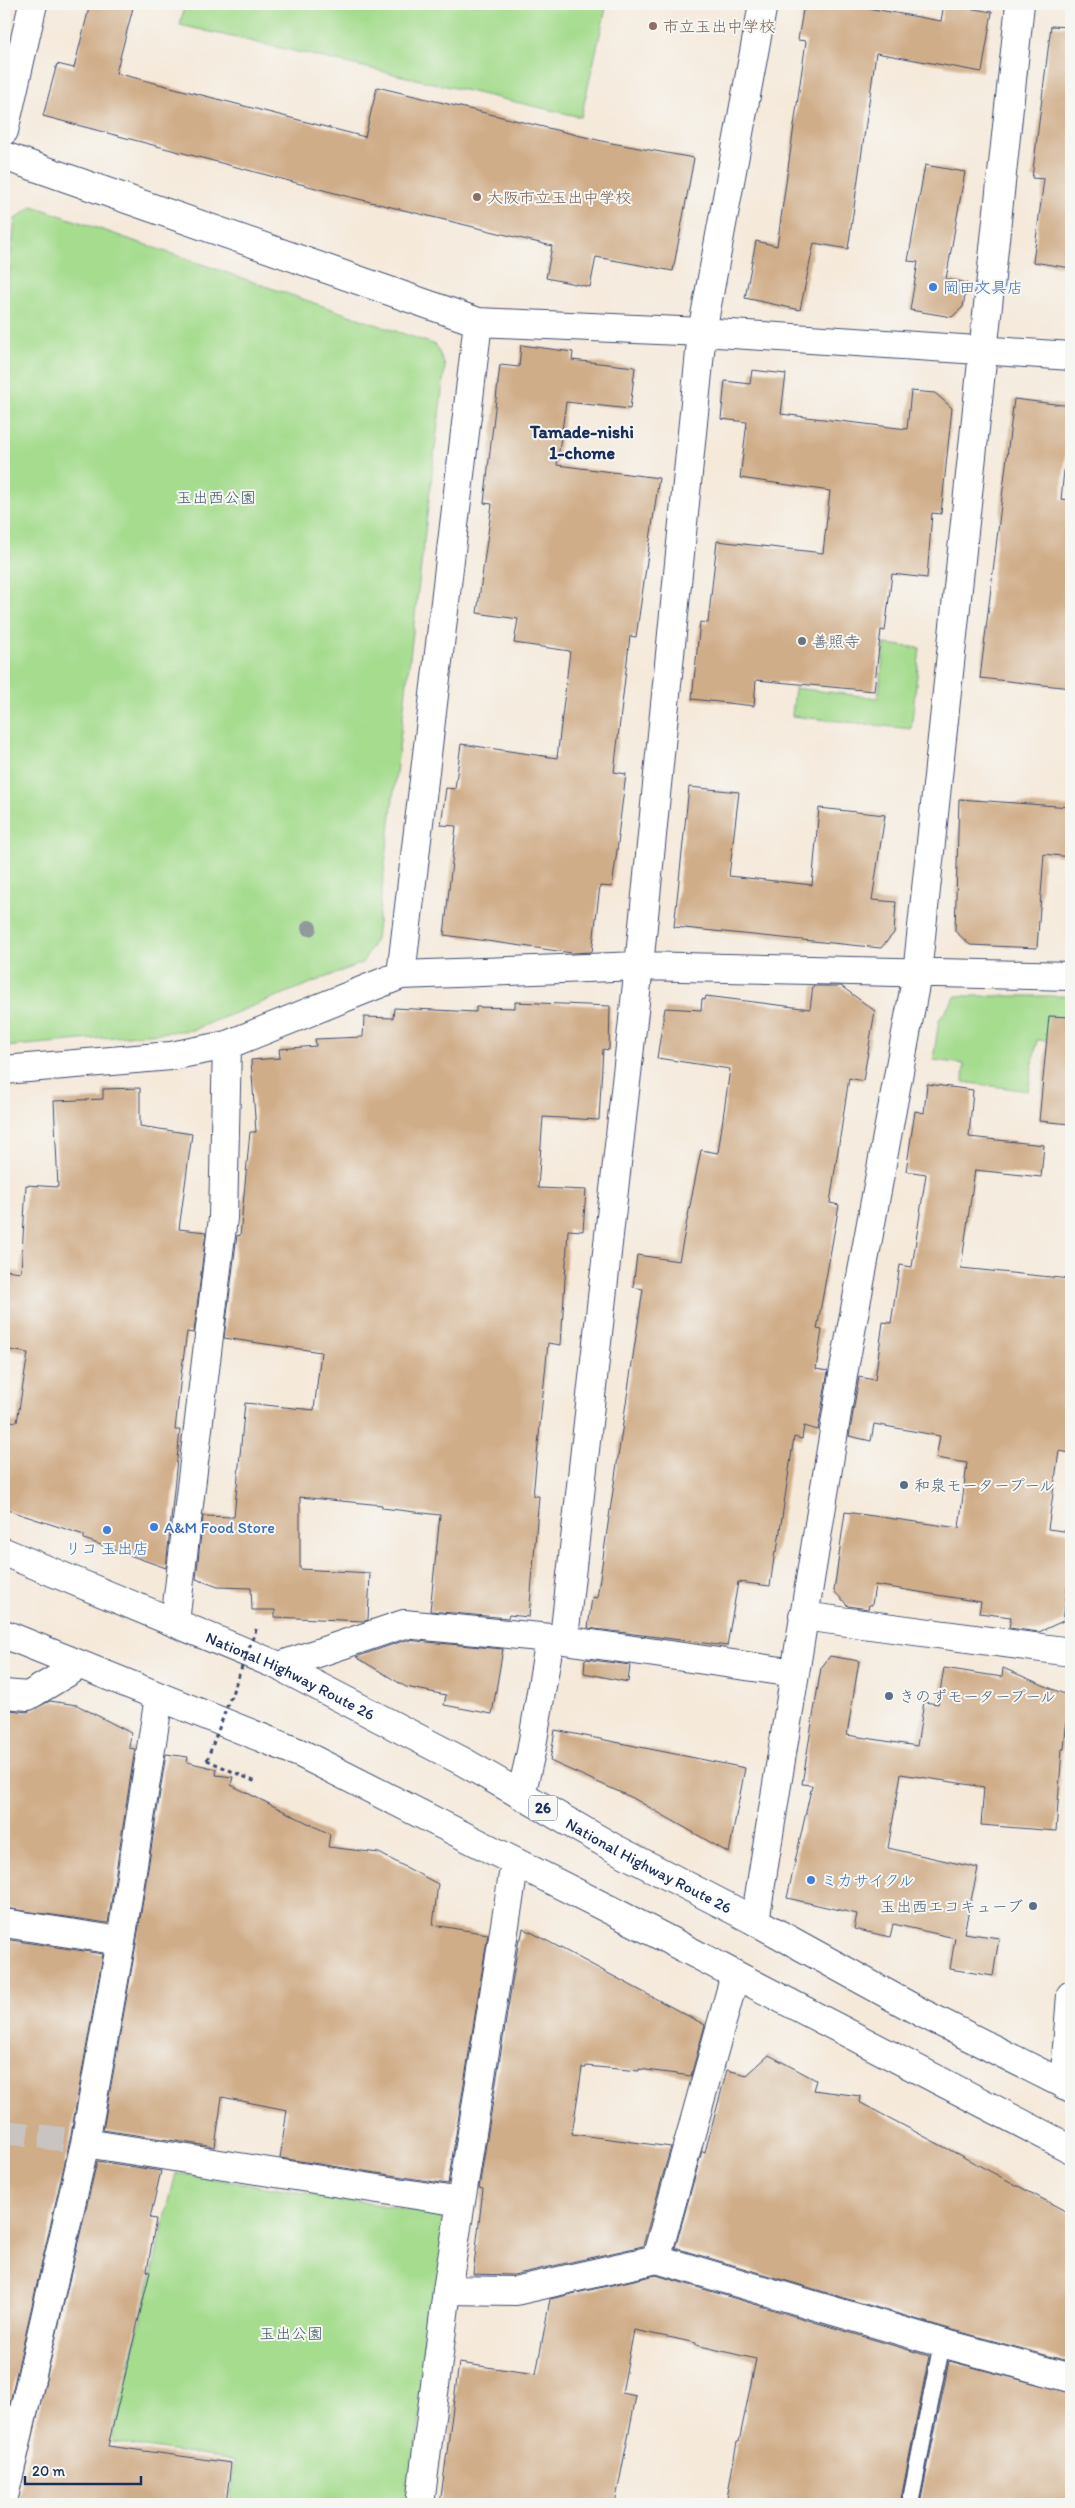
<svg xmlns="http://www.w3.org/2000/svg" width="1075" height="2508" viewBox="0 0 1075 2508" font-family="Itim,'Klee One',sans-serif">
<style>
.green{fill:#a5dc8e;stroke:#608676}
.building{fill:#d0ad89}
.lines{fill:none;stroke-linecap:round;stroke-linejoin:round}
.pedestrian-tunnel{stroke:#c9c4c1;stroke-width:24;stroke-dasharray:24 12;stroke-linecap:butt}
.service-casing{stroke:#3c4b71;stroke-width:19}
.minor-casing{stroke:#3c4b71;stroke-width:30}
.tertiary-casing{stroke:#3c4b71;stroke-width:30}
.trunk-casing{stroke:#3c4b71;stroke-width:30}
.path{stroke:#3c4b71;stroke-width:3;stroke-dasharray:4 4;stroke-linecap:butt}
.service{stroke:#fff;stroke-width:16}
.minor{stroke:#fff;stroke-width:28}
.tertiary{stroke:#fff;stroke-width:28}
.trunk{stroke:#fff;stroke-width:28}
.path-bridge{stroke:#3c4b71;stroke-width:3;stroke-dasharray:4 4;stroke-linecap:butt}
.tree{fill:#909a9c}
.education-dot{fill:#8d6e63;stroke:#f6f6f2;stroke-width:2}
.shop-dot{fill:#3f7fe0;stroke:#f6f6f2;stroke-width:2}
.worship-dot{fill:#6b7280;stroke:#f6f6f2;stroke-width:2}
.service-dot{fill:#5c6f8a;stroke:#f6f6f2;stroke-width:2}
.labels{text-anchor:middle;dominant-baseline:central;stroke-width:4;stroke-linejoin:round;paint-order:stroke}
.shield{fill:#f6f6f2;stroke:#5d6b8a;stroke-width:1}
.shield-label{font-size:15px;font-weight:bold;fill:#1b2f5e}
.education-label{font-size:16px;fill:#785e54;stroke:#f6f6f2;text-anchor:start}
.shop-label{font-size:16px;fill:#366cbe;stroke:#f6f6f2;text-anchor:start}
.park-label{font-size:16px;fill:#3e5a6a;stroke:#f6f6f2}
.worship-label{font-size:16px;fill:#5b616d;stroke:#f6f6f2;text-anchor:start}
.service-label{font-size:16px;fill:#4e5e75;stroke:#f6f6f2;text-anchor:start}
.street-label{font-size:16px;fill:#1b2f5e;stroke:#f6f6f2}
.neighbourhood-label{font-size:18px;font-weight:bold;fill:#1b2f5e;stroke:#f6f6f2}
</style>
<rect width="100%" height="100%" fill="#f6f6f2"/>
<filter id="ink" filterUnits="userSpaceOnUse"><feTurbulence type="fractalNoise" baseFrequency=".02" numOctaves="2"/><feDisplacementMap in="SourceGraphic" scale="10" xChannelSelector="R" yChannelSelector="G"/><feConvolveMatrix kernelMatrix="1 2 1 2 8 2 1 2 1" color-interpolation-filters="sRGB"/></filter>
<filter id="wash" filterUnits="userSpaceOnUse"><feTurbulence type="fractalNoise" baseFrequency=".0096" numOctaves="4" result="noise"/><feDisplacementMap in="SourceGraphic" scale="20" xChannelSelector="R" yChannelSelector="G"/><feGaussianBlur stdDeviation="1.12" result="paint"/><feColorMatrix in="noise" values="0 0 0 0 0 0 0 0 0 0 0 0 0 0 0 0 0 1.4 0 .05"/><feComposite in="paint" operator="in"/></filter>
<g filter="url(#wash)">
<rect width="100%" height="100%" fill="#f5e9da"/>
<path class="green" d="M185,4H607L581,117L180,25Z
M33,206L436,345L445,366L376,939L362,963L192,1030L4,1047V325L15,219Z
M885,644L920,648L911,729L792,716L795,688L878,698Z
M956,996H1071V1043L1037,1040L1028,1091L963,1082L964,1064L933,1060L939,1020Z
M176,2173L450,2216L407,2504H230L234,2460L111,2442Z"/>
<g id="blocks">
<path class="building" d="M90,4H134L116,73L365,137L377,87L606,142L694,158L673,271L596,257L590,287L546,278L552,246L346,196L43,116L57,64L74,68Z
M804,4H845L941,21L944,4L992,12L982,72L876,53L848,249L814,243L800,310L745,298L756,241L777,246L806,41L798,40Z
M1051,26L1071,27V268L1033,262L1044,179L1032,178Z
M925,165L965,172L946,279L967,283L963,307L952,317L910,310L918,262L908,261Z
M521,345L573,352L572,360L635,367L630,409L566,402L557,465L659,478L636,637L630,636L614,772L626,774L618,836H619L612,887L600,886L592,952L572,953L444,935L456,826L441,825L446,788L455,789L461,744L557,758L570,651L514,643L518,619L477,613L492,504L484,503L500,365L519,367Z
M752,370L786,374L781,414L907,429L911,391L935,393L952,408L941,514L932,513L927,578L892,574L885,631L881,630L874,691L756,680L754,706L692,699L700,622L708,623L717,541L823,553L830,491L740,478L747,422L721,419L725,381L750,384Z
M1014,399L1071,406L1061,499L1071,500V688L980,678Z
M689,787L739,792L729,876L812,885L819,808L885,815L872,900L896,902L894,933L881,948L674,927Z
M959,799L1071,807V857L1044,854L1037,948L970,945L955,931Z
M813,986H841L875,1011L863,1081L849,1078L830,1203L839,1205L817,1329L822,1330L816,1369L828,1371L818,1430L804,1426L802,1439L794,1437L777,1551H775L770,1586L738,1582L727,1646L588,1628L592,1597L597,1598L643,1289L633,1287L637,1255L679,1261L701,1150L718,1153L730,1069L657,1058L665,1008L701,1010L702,999L705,1000L706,996L810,1009Z
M515,1002L610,1006L609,1050L603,1049L599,1120L543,1117L538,1188L586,1190L583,1231L568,1230L561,1345L548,1343L533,1496H539L529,1617L509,1615L508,1618L430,1611L440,1515L382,1508V1505L300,1497V1569L370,1573L368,1620L363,1621L275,1617V1610H252L251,1588L218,1587L196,1579L203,1516L234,1517L245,1403L314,1410L321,1352L224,1338L237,1235L240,1236L250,1132H256L251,1060L280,1058L279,1049L316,1046L315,1039L363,1037L364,1017L393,1018L394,1008L476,1012V1007L515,1008Z
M1049,1016L1071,1017V1124L1039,1121Z
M927,1084L973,1090L969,1137L1044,1145L1041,1177L975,1170L961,1268L1071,1279V1453L1059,1451L1048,1529L1071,1532V1559L1063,1621L1039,1632L1009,1628L1011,1617L979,1613L981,1602L875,1585L872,1605H869L868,1609L848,1606L834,1591L845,1512L959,1528L967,1463L936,1458L940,1436L874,1424L871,1441L849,1436L859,1377L875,1380L883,1322L891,1323L900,1265L912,1267L926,1174L906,1171L915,1111L924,1113Z
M140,1088V1126L192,1134L179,1229L206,1232L194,1333L187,1332L181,1375L175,1430H180L166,1568L84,1539V1535L4,1509V1420L17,1422L28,1353L4,1349V1270L21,1272L26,1185L58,1187L54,1101L103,1099V1089Z
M406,1640L503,1649L492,1714L444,1705L446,1695L406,1687L356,1657Z
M830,1656L859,1661L847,1735L917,1746L924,1702L938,1704L944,1668L1002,1677L1003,1668L1069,1696L1064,1749H1062L1056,1831L981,1825L984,1787L901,1774L888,1848L978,1868L964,1933L999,1938L993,1976L950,1969L955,1938L893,1924L890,1937L854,1929L857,1914L787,1898L812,1785L802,1784L821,1668Z
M585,1659L630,1665L628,1682L584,1673Z
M50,1701L77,1705L131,1733L129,1748L135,1749L108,1923L4,1908V1747L10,1710L27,1712Z
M555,1730L745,1768L729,1853L633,1798L550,1761Z
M166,1754L188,1757L187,1762L217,1769L216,1775L233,1777L231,1785L330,1834L328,1847L379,1853L438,1884L433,1925L488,1934L448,2184L280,2158L287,2110L222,2097L215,2147L103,2130L136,1944Z
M523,1928L705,2025L691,2076L639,2069V2071L586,2066V2068H582L572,2134L671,2147L643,2246L513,2275L473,2274L483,2189L479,2188L519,1939H521Z
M4,1939L103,1954L70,2140L4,2428Z
M769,2055L816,2080L813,2090L860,2096L859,2102L1071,2214V2362L946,2328L675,2248L702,2151L705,2152L727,2070L747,2075Z
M97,2161L161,2171L150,2218L156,2219L147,2271L150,2272L108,2446L231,2463L226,2504H17Z
M656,2275L929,2356L900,2504H726L737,2442H739L756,2359L696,2345V2343L634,2330L622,2393L636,2396L615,2504H440L459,2363L536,2374L550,2299Z
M949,2361L1071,2393V2504H920Z"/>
</g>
</g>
<g filter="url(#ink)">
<use href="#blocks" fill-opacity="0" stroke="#3c4b71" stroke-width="1"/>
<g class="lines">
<path class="pedestrian-tunnel" d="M4,2132L70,2140"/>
<defs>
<path id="service" d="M910,2504L942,2343"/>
<path id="minor" d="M4,131L33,4
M4,1070L171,1056L227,1045L401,975L639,966L1071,976
M803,1616L1071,1652
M175,1622L223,1218L227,1045
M550,1638L795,1673
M564,1638L639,966L702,332L763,4
M279,1666L404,1624L550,1638L531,1752L521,1795
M4,1694L28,1696L80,1665
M755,1921L844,1369L917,974L1020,4
M4,1923L121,1941
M85,2143L461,2202
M656,2259L735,1975
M447,2290L515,2291L657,2259L942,2343L1071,2378
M4,2497L85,2143L121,1941L159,1697
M420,2504L447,2290L515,1862"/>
<path id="tertiary" d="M4,156L478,322L702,332L1071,356
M401,975L478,322
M1064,2085L1071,1995"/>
<g id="trunk">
<path id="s1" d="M4,1552L279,1666L462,1761L612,1847L755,1921L922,2013L1071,2088"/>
<path d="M4,1634L302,1754L632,1921L1071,2149"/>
</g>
</defs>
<use href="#service" class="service-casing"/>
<use href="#minor" class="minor-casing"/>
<use href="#tertiary" class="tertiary-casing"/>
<use href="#trunk" class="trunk-casing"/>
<path class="path" d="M207,1760L258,1783"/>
<use href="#service" class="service"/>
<use href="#minor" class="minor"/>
<use href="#tertiary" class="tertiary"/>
<use href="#trunk" class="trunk"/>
<path class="path-bridge" d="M207,1760L257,1627"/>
</g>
<circle class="tree" cx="309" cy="928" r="8"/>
</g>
<g class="education-dot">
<circle cx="653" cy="26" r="5"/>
<circle cx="477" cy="197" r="5"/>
</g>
<g class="shop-dot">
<circle cx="933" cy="287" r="5"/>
<circle cx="154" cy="1527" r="5"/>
<circle cx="107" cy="1530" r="5"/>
<circle cx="811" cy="1880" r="5"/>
</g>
<circle class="worship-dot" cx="802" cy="641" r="5"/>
<g class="service-dot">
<circle cx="904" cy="1485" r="5"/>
<circle cx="889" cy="1696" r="5"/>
<circle cx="1033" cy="1906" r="5"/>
</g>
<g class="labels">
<rect class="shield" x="529" y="1795.5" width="28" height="25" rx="4"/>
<g class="shield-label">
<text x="543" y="1808">26</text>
</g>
<g class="education-label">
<text x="663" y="26">市立玉出中学校</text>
<text x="487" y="197">大阪市立玉出中学校</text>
</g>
<g class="shop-label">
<text x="943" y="287">岡田文具店</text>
<text x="164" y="1527">A&amp;M Food Store</text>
<text x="107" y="1548" text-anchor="middle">リコ 玉出店</text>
<text x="821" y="1880">ミカサイクル</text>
</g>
<g class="park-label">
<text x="216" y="497">玉出西公園</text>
<text x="291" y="2333">玉出公園</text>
</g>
<g class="worship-label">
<text x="812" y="641">善照寺</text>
</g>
<g class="service-label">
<text x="914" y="1485">和泉モータープール</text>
<text x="899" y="1696">きのずモータープール</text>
<text x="1023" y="1906" text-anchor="end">玉出西エコキューブ</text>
</g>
<g class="street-label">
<text stroke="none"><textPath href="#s1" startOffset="312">National Highway Route 26</textPath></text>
<text stroke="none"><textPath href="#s1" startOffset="718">National Highway Route 26</textPath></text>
</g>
<g class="neighbourhood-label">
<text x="582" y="432">Tamade-nishi<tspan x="582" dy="21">1-chome</tspan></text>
</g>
</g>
<rect width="1075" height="2508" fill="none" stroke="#f6f6f2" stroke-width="20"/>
<path d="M25 2476v8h116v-8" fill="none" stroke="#1b2f5e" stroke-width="2.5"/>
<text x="32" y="2476" font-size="15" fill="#1b2f5e" stroke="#f6f6f2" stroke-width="4" paint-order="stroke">20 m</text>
</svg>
